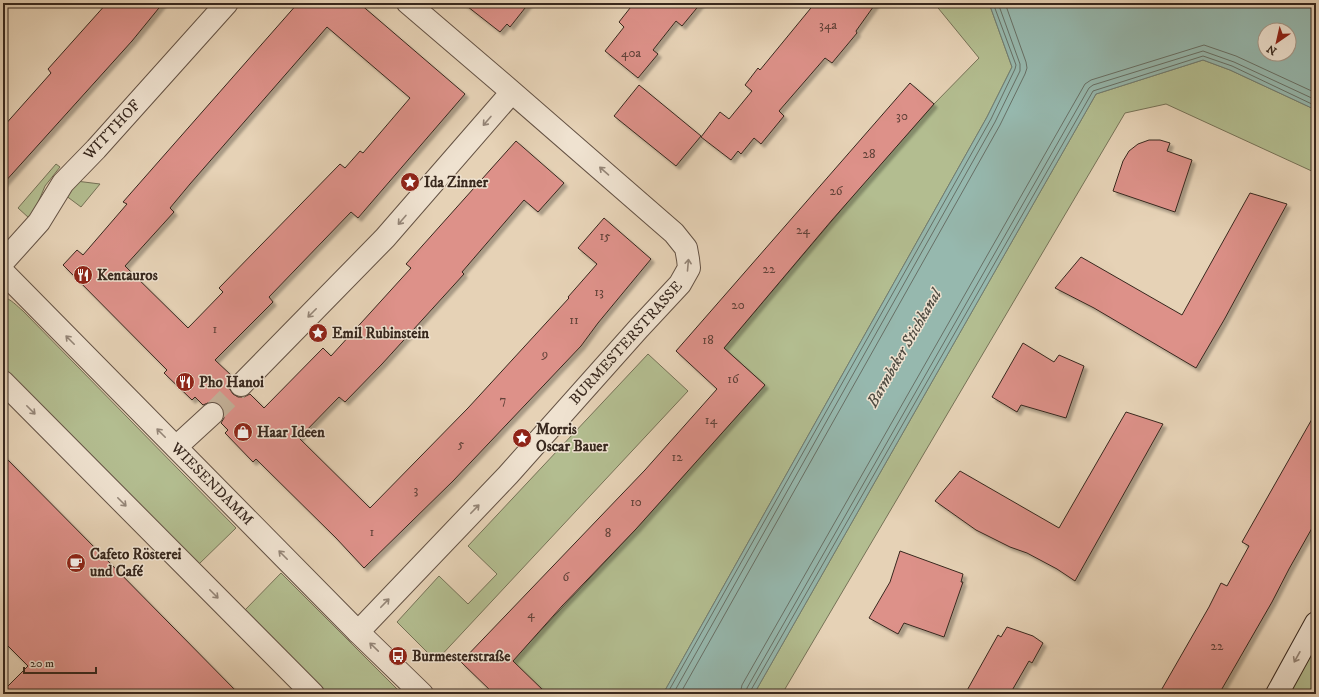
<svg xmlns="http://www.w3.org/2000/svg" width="1319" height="697" viewBox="0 0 1319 697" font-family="'IM FELL DW Pica',serif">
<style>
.green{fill:#b3bd90;stroke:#767257}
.water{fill:#96b8ae;stroke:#707e74;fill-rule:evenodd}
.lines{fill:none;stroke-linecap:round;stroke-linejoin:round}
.shore{stroke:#677066;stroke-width:1}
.building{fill:#dd9189;stroke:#38281e;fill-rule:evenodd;filter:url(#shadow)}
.minor-tunnel{stroke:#c3b098;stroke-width:22;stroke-dasharray:22 11;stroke-linecap:butt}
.minor-casing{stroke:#645244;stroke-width:24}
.tertiary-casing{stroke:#645244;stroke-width:24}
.secondary-casing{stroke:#38281e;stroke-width:24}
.minor{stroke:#efe2d0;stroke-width:22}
.tertiary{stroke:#efe2d0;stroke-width:22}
.secondary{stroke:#efe2d0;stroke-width:22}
.oneway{stroke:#948577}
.labels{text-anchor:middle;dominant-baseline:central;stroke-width:3;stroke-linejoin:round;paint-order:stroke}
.number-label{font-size:13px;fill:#614239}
.street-label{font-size:15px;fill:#38281e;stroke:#efe2d0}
.poi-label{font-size:15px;font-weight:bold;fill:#38281e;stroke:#efe2d0;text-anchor:start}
.water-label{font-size:16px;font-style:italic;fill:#504c42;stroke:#efe2d0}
</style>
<defs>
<filter id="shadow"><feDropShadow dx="3.5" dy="3.5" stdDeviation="1" flood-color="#0004"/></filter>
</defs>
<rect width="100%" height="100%" fill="#e6d2b6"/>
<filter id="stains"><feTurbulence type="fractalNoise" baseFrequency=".005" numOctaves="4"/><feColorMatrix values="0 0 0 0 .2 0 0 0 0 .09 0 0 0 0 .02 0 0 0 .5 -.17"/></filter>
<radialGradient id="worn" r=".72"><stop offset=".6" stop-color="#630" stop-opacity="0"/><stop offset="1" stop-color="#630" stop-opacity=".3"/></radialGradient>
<path class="green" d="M934,3H989L1012,67L987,117L663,694H547L512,661L636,529L765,385L724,348L864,183L934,104L979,58Z
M1203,60L1230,70L1316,110V173L1166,104L1125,113L782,694H754L1096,94Z
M56,164L60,167L45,186L37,205L29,218L18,208Z
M76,181L100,184L81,207L65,195Z
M3,297C11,299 17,306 23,311L236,528L199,564L3,368Z
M648,354L688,391L436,661L397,622L439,576L468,604L497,574L468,546Z
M281,573L402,694H328L245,610Z
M1316,643V694H1287Z"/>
<path class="water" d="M989,3H1316V110L1230,70L1203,60L1096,94L754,694H663L987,117L1012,67ZM1265,30H1289V54H1265Z"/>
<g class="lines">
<path class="shore" d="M667,694L991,119L1015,69L1016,65L993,3
M673,694L995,122L1020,71V64L998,3
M680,694L1000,125L1025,74L1027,68L1026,62L1005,3
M740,694L742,685L1085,84L1091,80L1204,45L1236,56L1316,93
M746,694L747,688L1089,88L1093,85L1203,51L1234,62L1316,100
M751,694V690L1093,91L1203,56L1232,66L1316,106"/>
</g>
<path class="building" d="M107,3H163L132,41L3,184V127L51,73L48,69Z
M298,3H359L465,94L358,218L351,212L269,297L273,302L215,360L232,376L229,382V388L233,394L238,397H244L250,394L264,408L323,348L331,356L411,268L406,264L516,141L564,183L538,212L524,200L462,272L464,274L382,364L345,402L339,397L299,438L370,508L468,408L569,298L568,297L597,264L578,248L604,218L651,259L598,323L581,346L453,481L364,568L336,538L256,459L253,462L225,433L228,430L221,423L224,418V412L221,405L216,402H210L203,405L195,397L192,400L164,373L167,370L63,265L77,250L83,255L127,204L123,202ZM327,27L410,98L363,153L360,151L345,168L340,164L219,288L223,292L188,328L125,266L174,212L170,208L190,184Z
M463,3H529L510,27L507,24L500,32Z
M634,3H701L682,26L676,21L653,50L658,54L638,78L605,51L624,27L619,22Z
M815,3H876L856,31L857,33L832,63L825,58L779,111L784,116L761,144L754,138L741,154L738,151L731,160L701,137L720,112L729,119L752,91L745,85L758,68L760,70Z
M910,83L934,104L832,220L724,348L765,385L636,529L562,606L513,661L547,694H494L461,662L645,470L717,389L676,351Z
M639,85L701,136L676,166L614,116Z
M1149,140H1160L1170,143L1167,151L1192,160L1175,212L1113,191L1123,161L1129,151L1138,144Z
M1250,193L1287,204L1224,320L1196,368L1094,308L1055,288L1081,257L1182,315Z
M1023,343L1054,362L1059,355L1084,366L1066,418L1021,405L1017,412L992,397Z
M1126,412L1163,424L1075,581L1057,569L1027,553L1010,547L976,530L935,501L960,471L1059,528Z
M1316,412V521L1289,569L1272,602L1219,694H1159L1209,607L1221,583L1227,586L1249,546L1242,542Z
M3,455L102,555L239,694H3V691L28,666L3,641Z
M900,551L963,574L961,582H963L944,637L904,623L898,634L869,618L890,582Z
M1007,627L1033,636L1043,643L1032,663L1029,661L1010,694H965L998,635L1001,637Z"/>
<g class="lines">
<path class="minor-tunnel" d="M212,414L241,385"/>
<defs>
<path id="minor" d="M3,262L39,222L63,183L96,149L227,3
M241,385L385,238L512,92
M176,447L212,414
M358,632L508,475L639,328L680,284L689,268L688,259L686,248L674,233L512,92L408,3"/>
<path id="tertiary" d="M3,272L358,632L422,694
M3,382L313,694"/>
<path id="secondary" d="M1277,694L1316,623"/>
</defs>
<use href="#minor" class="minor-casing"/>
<use href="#tertiary" class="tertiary-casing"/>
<use href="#secondary" class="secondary-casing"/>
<use href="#minor" class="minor"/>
<use href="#tertiary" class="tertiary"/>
<use href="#secondary" class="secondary"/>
</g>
<defs><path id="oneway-shaft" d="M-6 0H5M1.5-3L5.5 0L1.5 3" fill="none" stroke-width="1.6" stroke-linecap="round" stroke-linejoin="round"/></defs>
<g class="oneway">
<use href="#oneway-shaft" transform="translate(487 121) rotate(131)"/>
<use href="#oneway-shaft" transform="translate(604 171) rotate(-139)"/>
<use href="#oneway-shaft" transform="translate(402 220) rotate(131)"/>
<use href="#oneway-shaft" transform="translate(688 265) rotate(-85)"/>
<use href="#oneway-shaft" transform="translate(312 313) rotate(135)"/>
<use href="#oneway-shaft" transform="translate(70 340) rotate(-135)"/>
<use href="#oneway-shaft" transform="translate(31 410) rotate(45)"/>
<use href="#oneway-shaft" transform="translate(161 433) rotate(-135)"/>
<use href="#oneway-shaft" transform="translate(122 502) rotate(45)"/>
<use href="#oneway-shaft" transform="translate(475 509) rotate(-46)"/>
<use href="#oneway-shaft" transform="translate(283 555) rotate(-135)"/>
<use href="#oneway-shaft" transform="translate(214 594) rotate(45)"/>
<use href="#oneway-shaft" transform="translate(385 603) rotate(-46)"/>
<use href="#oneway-shaft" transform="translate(374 647) rotate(-136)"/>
<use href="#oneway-shaft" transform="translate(1297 657) rotate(119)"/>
</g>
<defs>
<symbol id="sight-disc" viewBox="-11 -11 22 22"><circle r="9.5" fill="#8f2418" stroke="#efe2d0"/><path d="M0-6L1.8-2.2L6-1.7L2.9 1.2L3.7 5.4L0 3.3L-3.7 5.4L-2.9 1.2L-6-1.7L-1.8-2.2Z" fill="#fff"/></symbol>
<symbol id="restaurant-disc" viewBox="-11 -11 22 22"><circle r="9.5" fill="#8f2418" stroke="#efe2d0"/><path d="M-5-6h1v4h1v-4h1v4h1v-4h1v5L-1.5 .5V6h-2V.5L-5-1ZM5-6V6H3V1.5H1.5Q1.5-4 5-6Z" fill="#fff"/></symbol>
<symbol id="shop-disc" viewBox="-11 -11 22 22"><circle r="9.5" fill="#8f2418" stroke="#efe2d0"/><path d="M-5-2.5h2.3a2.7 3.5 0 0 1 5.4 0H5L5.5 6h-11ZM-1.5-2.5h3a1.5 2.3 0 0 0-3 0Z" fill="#fff"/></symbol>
<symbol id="cafe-disc" viewBox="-11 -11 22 22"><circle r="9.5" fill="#8f2418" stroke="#efe2d0"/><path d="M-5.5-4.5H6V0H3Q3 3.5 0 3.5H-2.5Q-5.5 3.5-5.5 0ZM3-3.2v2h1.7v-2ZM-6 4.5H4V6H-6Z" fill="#fff"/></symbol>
<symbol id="bus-disc" viewBox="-11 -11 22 22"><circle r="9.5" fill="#8f2418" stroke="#efe2d0"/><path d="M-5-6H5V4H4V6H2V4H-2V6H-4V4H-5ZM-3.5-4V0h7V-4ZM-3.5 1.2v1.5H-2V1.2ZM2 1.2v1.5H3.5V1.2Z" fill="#fff"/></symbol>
</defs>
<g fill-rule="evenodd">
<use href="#sight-disc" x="399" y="171" width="22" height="22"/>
<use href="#restaurant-disc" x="72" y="264" width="22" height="22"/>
<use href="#sight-disc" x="307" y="322" width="22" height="22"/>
<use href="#restaurant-disc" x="174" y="371" width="22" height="22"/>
<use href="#shop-disc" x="232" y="421" width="22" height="22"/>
<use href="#sight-disc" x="511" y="427" width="22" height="22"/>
<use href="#cafe-disc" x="65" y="552" width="22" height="22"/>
<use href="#bus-disc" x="387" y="645" width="22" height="22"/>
</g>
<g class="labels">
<g class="number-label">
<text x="828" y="25">34a</text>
<text x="631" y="53">40a</text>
<text x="902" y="116">30</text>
<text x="869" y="154">28</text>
<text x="836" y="191">26</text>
<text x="803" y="230">24</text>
<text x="605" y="236">15</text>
<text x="769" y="269">22</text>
<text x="599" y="292">13</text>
<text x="738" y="305">20</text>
<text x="574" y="320">11</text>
<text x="215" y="329">1</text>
<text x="708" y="340">18</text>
<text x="545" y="354">9</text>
<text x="733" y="379">16</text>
<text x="503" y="400">7</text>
<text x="711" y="420">14</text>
<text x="461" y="444">5</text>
<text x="677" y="457">12</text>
<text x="416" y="490">3</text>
<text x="636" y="502">10</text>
<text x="372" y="532">1</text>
<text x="608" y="533">8</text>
<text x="566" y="577">6</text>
<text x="531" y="614">4</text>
<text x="1217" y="646">22</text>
</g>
<g class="street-label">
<text transform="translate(112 130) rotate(-47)">WITTHOF</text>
<text transform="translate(626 343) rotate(-48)">BURMESTERSTRASSE</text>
<text transform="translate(212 484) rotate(45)">WIESENDAMM</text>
</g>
<g class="poi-label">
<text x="424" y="182">Ida Zinner</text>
<text x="97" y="275">Kentauros</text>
<text x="332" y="333">Emil Rubinstein</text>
<text x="199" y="382">Pho Hanoi</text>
<text x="536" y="429">Morris<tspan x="536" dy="17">Oscar Bauer</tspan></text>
<text x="257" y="432">Haar Ideen</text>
<text x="90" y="554">Cafeto Rösterei<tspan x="90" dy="17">und Café</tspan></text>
<text x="412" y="656">Burmesterstraße</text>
</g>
<g class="water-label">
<text transform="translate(904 348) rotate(-60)">Barmbeker Stichkanal</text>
</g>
</g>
<rect width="1319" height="697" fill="none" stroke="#e6d2b6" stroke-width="16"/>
<rect x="4" y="4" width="1311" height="689" fill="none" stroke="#38281e" stroke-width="2"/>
<rect x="8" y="8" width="1303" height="681" fill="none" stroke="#38281e"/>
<g transform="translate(1277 42) rotate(214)"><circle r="19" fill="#efe2d0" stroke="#a69889"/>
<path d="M0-3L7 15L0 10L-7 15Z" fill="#8f2418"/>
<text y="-6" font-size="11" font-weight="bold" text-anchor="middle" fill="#38281e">N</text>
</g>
<path d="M24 667v6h72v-6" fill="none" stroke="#38281e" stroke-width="2"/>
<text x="30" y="667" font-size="12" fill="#38281e" stroke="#efe2d0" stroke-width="3" paint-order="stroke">20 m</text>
<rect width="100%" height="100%" filter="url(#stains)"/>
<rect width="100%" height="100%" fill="url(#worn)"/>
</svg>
